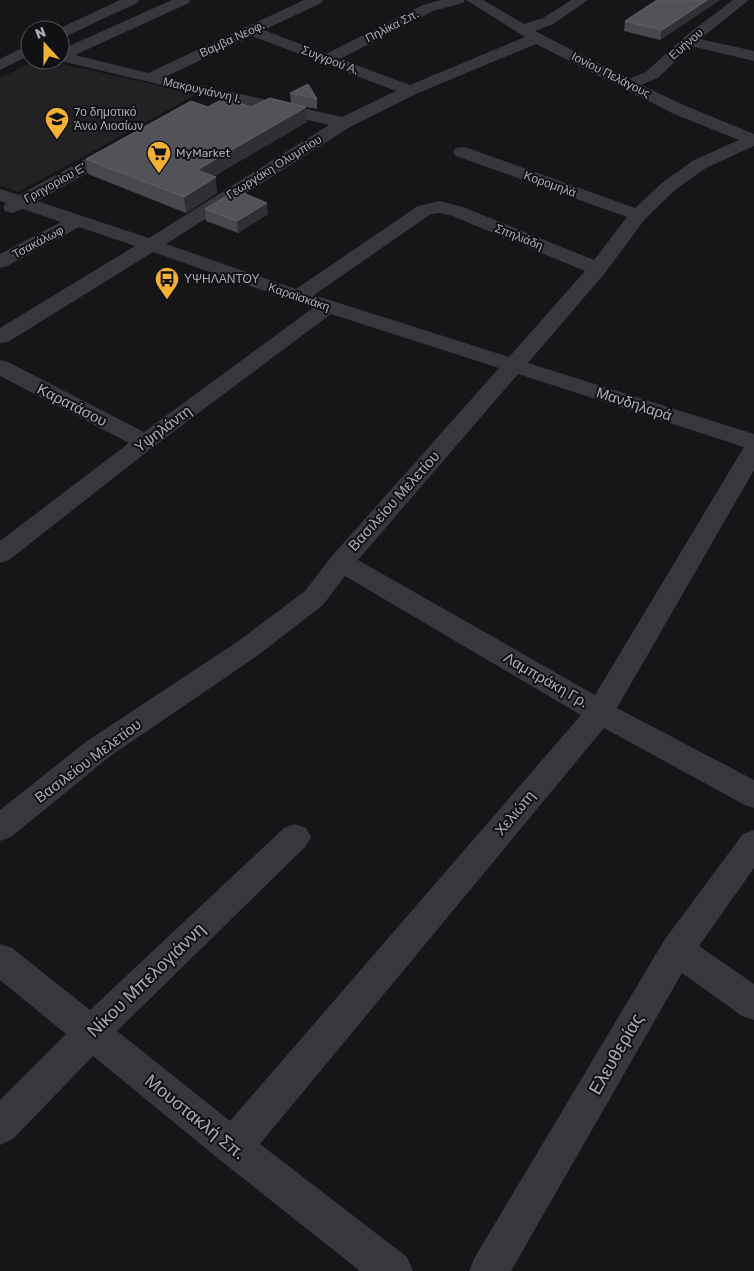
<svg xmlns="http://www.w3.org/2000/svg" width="754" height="1271" viewBox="0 0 754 1271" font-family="Rubik,sans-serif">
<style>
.built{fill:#222225}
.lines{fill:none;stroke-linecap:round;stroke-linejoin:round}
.minor{fill:#37383d;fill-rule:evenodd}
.wall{fill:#47494d}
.shaded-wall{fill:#2f3033}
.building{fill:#525359;stroke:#5f6168}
.labels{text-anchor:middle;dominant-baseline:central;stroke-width:4;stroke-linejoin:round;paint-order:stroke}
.far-street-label{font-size:12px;fill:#a8adb8;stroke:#111113}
.far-poi-label{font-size:12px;fill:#a8adb8;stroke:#111113;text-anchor:start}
.street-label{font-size:15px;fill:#a8adb8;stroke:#111113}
.near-street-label{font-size:18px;fill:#a8adb8;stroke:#111113}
</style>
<rect width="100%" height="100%" fill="#161618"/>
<path class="built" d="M36,60H44L197,94L19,192L0,185V78Z"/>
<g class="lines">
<path class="minor" d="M120,0H139L137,3L60,39V30H56Z
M172,0H191L189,3L75,55L148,73L304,0H323L321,3L264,30L326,54L423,5L441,0H465L463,3L433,11L340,59L410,85L525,37L466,0H483L524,24L543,18L571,0H588L553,24L535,31L629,79L646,72L683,38L733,0H749L700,39L754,51V61L691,46L658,78L641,85L686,106L754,134V146L706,168L675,190L645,219L605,273L528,363L754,434V470L617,708L754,780V808L743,804L604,728L260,1144L407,1257L413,1271H360L220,1160L93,1056L13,1139L0,1145V1100L66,1034L0,980V944L12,948L90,1010L284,828L295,824L306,828L311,837L306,846L117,1031L230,1121L581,715L345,576L323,605L257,656L109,757L11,837L0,841V810L87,741L237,642L305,591L332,556L499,368L331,314L153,447L9,560L0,563V541L129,443L0,376V360L8,362L144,432L313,308L153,252L8,342L0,343V328L135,246L79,227L7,266L0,268V254L61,222L23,209L12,213L5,211L3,207L6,203L0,201V189L19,195L113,144L119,143L125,144L128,148L125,152L37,201L149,238L329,125L57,60H60V50ZM252,36L396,91L342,117L165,77ZM536,44L674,114L739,140L694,160L663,182L635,208L468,148L462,147L456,148L453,152L456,156L627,217L594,260L463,207L439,201L418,206L296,289L166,244L350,127L416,94ZM439,213L450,215L585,271L509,357L314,295L431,214ZM518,374L744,447L595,695L358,560Z
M30,44V55L0,70V59Z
M754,830V868L699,946L754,984V1020L742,1016L682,973L511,1271H469L475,1257L665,939L743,834Z"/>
</g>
<path class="wall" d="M657,0H720L660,40L624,31L625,21Z
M290,93L317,99V109L306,107L307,122L214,176L217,193L186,213L88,174L86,159L208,107H251L291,103Z
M205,209L268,214L238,233L206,221Z"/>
<path class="shaded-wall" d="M707,0H720L660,40L662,30Z
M306,107L307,122L199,185L197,170Z
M216,177L217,193L186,213L184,197Z
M267,203L268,214L238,233L237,221Z"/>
<path class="building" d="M657,0H707L662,30L625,21Z
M308,84L317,99L290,93Z
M224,98L251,107L270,98L306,107L197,170L216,177L184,197L86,159L191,101L208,107Z
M236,190L267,203L237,221L205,209Z"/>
<defs>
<symbol id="school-pin" viewBox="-11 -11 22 30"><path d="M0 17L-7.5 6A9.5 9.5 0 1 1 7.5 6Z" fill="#f2b134" stroke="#111113"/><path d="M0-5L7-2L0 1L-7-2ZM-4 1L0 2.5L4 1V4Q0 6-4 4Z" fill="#111"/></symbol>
<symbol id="supermarket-pin" viewBox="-11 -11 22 30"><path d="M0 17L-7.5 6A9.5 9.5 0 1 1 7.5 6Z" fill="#f2b134" stroke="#111113"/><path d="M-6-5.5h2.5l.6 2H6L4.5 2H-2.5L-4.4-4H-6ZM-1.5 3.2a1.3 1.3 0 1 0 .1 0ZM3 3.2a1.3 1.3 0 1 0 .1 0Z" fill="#111"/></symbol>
<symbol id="bus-pin" viewBox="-11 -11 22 30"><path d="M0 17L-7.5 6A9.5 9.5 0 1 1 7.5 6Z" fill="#f2b134" stroke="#111113"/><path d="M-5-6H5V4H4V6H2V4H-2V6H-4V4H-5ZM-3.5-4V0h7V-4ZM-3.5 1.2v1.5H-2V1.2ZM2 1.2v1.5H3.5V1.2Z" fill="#111"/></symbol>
</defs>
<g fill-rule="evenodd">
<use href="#school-pin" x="43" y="105" width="28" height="38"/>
<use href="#supermarket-pin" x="145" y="139" width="28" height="38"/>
<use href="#bus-pin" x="153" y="265" width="28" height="38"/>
</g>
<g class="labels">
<g class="far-street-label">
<text transform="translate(392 26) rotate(-27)">Πηλίκα Σπ.</text>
<text transform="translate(232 39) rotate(-25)">Βαμβα Νεοφ.</text>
<text transform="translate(686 44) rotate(-41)">Ευήνου</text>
<text transform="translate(330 60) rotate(21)">Συγγρού Α.</text>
<text transform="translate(611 75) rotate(27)">Ιονίου Πελάγους</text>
<text transform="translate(202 90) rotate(13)">Μακρυγιάννη Ι.</text>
<text transform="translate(274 167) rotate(-32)">Γεωργάκη Ολυμπίου</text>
<text transform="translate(55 183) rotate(-29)">Γρηγορίου Ε'</text>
<text transform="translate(550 184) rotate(20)">Κορομηλά</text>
<text transform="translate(519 237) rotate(22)">Σπηλιάδη</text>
<text transform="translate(38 242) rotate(-28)">Τσακάλωφ</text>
<text transform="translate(299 297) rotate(19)">Καραϊσκάκη</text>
</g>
<g class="far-poi-label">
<text x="74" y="112">7ο δημοτικό<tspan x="74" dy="14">Άνω Λιοσίων</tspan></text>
<text x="176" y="153">MyMarket</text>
<text x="184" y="279">ΥΨΗΛΑΝΤΟΥ</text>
</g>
<g class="street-label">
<text transform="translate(634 404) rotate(18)">Μανδηλαρά</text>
<text transform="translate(72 405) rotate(27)">Καρατάσου</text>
<text transform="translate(163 429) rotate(-37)">Υψηλάντη</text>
<text transform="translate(394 501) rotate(-48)">Βασιλείου Μελετίου</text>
<text transform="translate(546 680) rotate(30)">Λαμπράκη Γρ.</text>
<text transform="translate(88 761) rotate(-37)">Βασιλείου Μελετίου</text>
<text transform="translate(515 813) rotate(-50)">Χελιώτη</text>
</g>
<g class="near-street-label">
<text transform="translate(146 980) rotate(-44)">Νίκου Μπελογιάννη</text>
<text transform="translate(616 1054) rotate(-60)">Ελευθερίας</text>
<text transform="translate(195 1117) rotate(39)">Μουστακλή Σπ.</text>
</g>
</g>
<g transform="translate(45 45) rotate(339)"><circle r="24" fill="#111113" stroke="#4d4f55"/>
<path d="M0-4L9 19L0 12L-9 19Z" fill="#f2b134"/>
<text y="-8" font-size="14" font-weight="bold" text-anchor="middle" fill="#a8adb8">N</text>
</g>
</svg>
